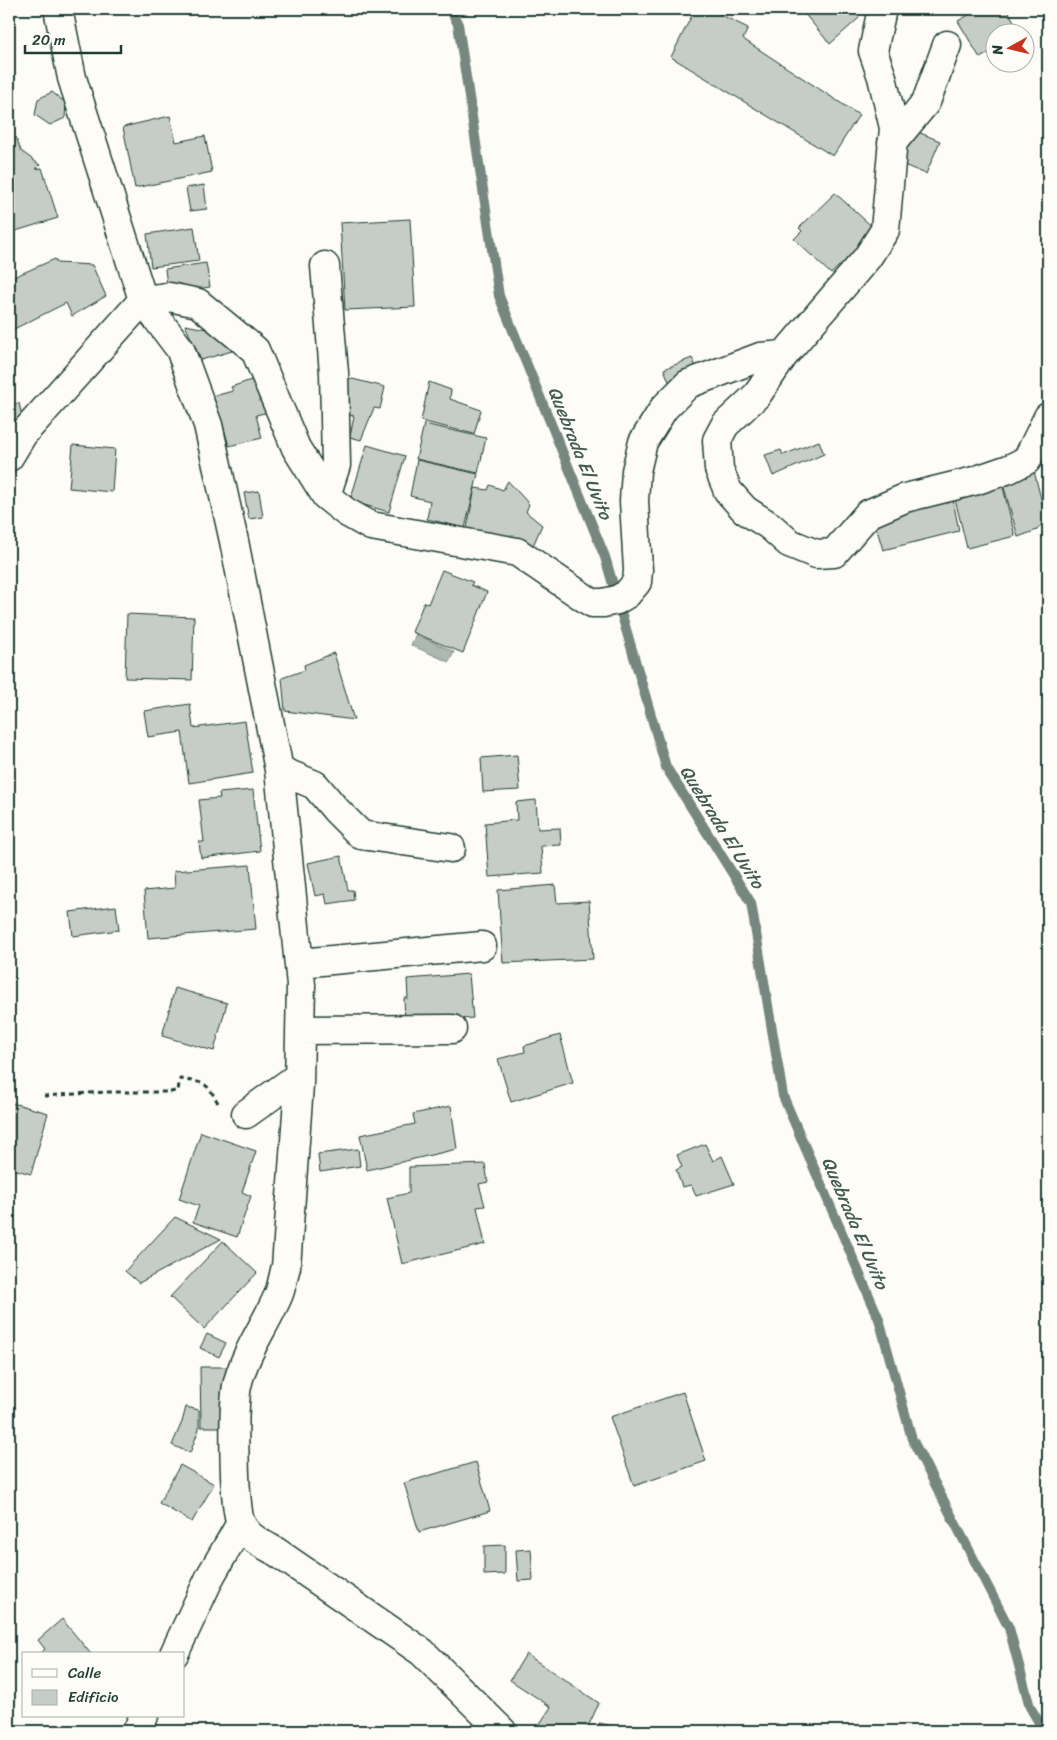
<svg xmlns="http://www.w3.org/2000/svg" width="1057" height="1740" viewBox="0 0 1057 1740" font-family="Sriracha,sans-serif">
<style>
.water{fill:#aeb8b1;stroke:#75877f}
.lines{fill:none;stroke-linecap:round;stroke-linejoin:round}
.stream{stroke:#75877f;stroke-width:10}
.building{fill:#c6cdc7;stroke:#1f3d34}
.minor-casing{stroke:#1f3d34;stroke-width:31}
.path{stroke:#1f3d34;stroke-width:3;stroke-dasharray:5 4;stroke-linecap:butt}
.minor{stroke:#fdfcf7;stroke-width:28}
.labels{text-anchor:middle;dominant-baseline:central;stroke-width:5;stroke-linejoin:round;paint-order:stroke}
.water-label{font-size:18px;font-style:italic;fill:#435c53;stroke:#fdfcf7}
</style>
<rect width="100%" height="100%" fill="#fdfcf7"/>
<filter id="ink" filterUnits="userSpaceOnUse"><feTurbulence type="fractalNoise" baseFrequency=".02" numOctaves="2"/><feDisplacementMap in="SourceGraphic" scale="10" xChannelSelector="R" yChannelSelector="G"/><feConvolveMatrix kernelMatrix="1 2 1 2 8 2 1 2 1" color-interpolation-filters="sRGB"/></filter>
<g filter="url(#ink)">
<path class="water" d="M416,634L454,652L449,662L411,645Z"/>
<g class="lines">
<path class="stream" d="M450,9L458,24L499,296L605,557L666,767L751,903L783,1096L879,1319L912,1439L1009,1628L1030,1707L1044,1731"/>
</g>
<path class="building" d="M695,9H709L748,28L743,39L859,115L833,156L671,57Z
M806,9H857L854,12L859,18L830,44L803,12Z
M979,9H1007L1020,32H994V50L980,58L958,21Z
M52,92L66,103L65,118L50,125L35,115L38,99Z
M170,116L176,142L205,136L212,172L135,188L123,127Z
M913,130L940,141L926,174L899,163Z
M16,137L21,151L40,165L36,169L42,168L58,218L9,233V140Z
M204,185L207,209L190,211L186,188Z
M835,193L878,232L844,269L839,266L831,274L794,239L802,231L799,228Z
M410,219L415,307L345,310L340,223Z
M194,227L199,261L151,267L147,234Z
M55,259L57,263L92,265L106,296L72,316L66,303L10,331L9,327V279Z
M206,263L210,287L168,293L165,269Z
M185,325L212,330L232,351L201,360Z
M692,358L699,373L670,384L664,369Z
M340,376L385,387L380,409L374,408L361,440L350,437L354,416L336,413Z
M254,379L269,412L256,415L262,438L229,446L223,425L219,426L210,397L233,391L231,387Z
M429,382L451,390L450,399L481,410L474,434L421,421Z
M19,403L22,416L18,420L9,422V405Z
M424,424L486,438L478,473L416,459Z
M819,441L824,454L773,476L765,455L781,450L783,455Z
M73,445L115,449L112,492L69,488Z
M367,445L405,456L389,512L350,501Z
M417,460L478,474L465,528L427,519L430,501L410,496Z
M1033,467L1046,519L1037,530L1018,537L1001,477Z
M508,481L529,504L526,512L542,525L532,548L467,528L475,488L488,490L490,485L503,490Z
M1002,483L1015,536L967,548L954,495Z
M259,491L263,517L249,519L244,493Z
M952,495L959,531L883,550L874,520Z
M442,570L473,582L471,585L487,592L463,653L412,632L424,602L428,604Z
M127,614L194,617L192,680L125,678Z
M334,653L354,720L285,711L282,678L305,670L304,665Z
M190,704L193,728L245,721L253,773L189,783L182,732L148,737L144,711Z
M517,755L520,790L483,792L481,758Z
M253,790L260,851L201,858L199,842H204L199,800L220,798L219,793Z
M536,800L538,829L560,828L561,845L541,846L543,873L489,877L485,823L517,820L516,802Z
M341,856L348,890H353L354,900L327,904L325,894L315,896L308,863Z
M250,865L256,929L148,938L144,891L175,888L174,871Z
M555,885L557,903L589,901L593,959L503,963L498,890Z
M116,906L119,930L73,936L70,912Z
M469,974L473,1018L405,1023L404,998H408L407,979Z
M175,988L227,1003L214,1051L162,1036Z
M560,1035L573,1083L511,1102L498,1059L525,1052L524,1046Z
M9,1102L48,1113L31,1174L9,1168Z
M451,1106L457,1149L367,1170L360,1135L415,1124L413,1114Z
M201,1132L256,1151L242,1192L251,1196L237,1237L193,1222L199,1206L179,1199Z
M705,1144L713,1161L722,1156L734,1184L696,1196L691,1185L682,1187L676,1170L682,1167L677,1155Z
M358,1149L360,1166L320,1172L318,1154Z
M485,1164L488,1182L479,1184L485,1206L477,1207L485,1244L402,1264L387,1198L409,1193V1167Z
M175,1217L221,1239L139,1283L125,1271Z
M223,1241L257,1273L204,1329L170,1297Z
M207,1334L226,1343L219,1357L200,1348Z
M200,1367H231L232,1427H201Z
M683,1392L706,1461L634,1486L610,1417Z
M186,1407L199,1410V1429L190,1453L172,1445L182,1422Z
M476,1462L490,1511L419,1532L404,1483Z
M180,1465L214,1484L192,1522L159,1503Z
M505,1545V1574L484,1575V1546Z
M531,1549L533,1580L518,1581L516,1550Z
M62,1619L91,1654H40L45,1649L38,1640Z
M526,1654L599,1703L586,1731H535L551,1707L510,1680Z
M599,1723L635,1731H599Z"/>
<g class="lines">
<defs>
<path id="minor" d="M58,9L72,78L143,300L180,349L208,425L234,541L279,770L301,985L299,1085L286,1267C283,1276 282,1287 278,1296C265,1326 244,1354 237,1386C233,1407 233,1507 241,1523C247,1537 262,1544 275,1551L422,1652L502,1731
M892,143L926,102L947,45
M325,266L334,373L336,465L326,496
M784,355L757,395L725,425L717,440L719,469L728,491L745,510L770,526L789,543L816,554L834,553L868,514L905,498L974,481L1009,469L1027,460L1048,417
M9,457L23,434L143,300L169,297L198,303L255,350L296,448L326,496L346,512L371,526L517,552L592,603H603L617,600L627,594L637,582L638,570L634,501L636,471L643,442L664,408L688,384L760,357L784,355L867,258L885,230L894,128L882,77L873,51L882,9
M279,770L315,785L336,810L361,835L451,848
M300,963L482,946
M300,1030L452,1029
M246,1114L299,1076
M174,1654L211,1575L241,1523
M137,1731L144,1716"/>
</defs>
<use href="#minor" class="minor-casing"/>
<path class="path" d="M44,1096L106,1092H171L178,1090L180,1079C205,1083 206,1081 218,1103"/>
<use href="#minor" class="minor"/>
</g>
</g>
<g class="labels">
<g class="water-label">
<text transform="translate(580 453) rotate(68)">Quebrada El Uvito</text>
<text transform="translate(722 827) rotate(58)">Quebrada El Uvito</text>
<text transform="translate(855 1223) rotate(67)">Quebrada El Uvito</text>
</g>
</g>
<rect width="1057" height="1740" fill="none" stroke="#fdfcf7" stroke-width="30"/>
<rect x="15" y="15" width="1027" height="1710" fill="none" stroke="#1f3d34" stroke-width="2" filter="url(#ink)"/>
<rect x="22" y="1652" width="162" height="65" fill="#fdfcf7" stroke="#a4b0a9"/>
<rect x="32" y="1669" width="25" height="8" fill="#fdfcf7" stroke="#a4b0a9"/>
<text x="68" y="1678" font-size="15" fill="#1f3d34">Calle</text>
<rect x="32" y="1690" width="25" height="15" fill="#c6cdc7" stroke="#a4b0a9"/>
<text x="68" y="1702" font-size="15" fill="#1f3d34">Edificio</text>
<g transform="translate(1010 48) rotate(262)"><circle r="24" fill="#fdfcf7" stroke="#a4b0a9"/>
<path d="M0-4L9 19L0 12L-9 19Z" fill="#c8321e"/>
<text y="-8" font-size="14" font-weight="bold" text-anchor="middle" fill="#1f3d34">N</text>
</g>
<path d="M25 45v8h96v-8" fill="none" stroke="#1f3d34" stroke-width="2.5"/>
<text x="32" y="45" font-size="15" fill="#1f3d34" stroke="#fdfcf7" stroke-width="4" paint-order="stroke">20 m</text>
</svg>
